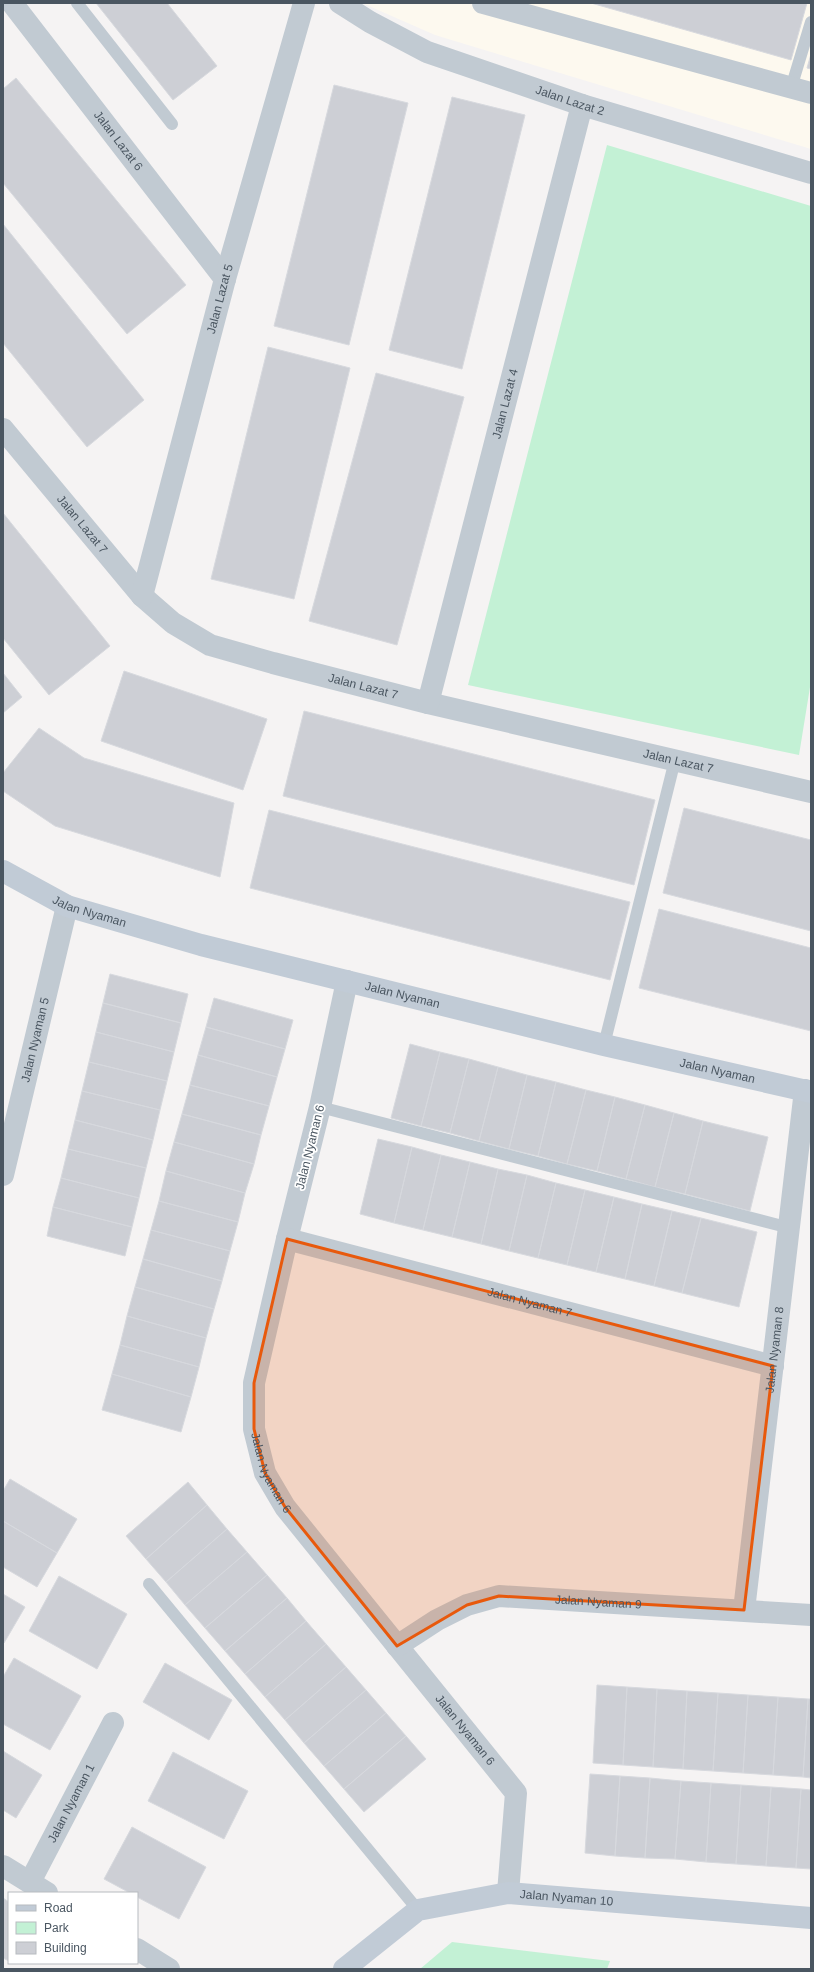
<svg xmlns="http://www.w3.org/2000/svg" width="814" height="1972" viewBox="0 0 814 1972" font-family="Helvetica,sans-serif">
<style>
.commercial{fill:#fdf9ef}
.green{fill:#c3f1d5}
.building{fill:#cdcfd5;stroke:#d7d9de}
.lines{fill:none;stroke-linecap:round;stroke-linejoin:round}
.lane{stroke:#c1cad2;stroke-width:12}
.street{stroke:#c1cad2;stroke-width:22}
.secondary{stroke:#c1cbd6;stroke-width:22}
.marked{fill:#e8590c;fill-opacity:0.2;stroke:#e8590c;stroke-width:3;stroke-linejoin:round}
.labels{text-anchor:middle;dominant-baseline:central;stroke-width:3.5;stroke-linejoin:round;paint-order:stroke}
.street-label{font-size:12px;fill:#4a5661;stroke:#fff}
</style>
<rect width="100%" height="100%" fill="#f5f3f3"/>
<path class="commercial" d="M362,3H811V149L435,35Z"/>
<path class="green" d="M607,145L811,206V681L799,755L468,685Z
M452,1942L610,1961L607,1969H420Z"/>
<path class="building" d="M96,3H167L217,66L173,100Z
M591,3H807L791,60Z
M811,54V69L807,68Z
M16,78L186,285L127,334L3,183V89Z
M334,85L408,103L349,345L274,326Z
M452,97L525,115L462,369L389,350Z
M3,224L144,400L87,447L3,343Z
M268,347L350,368L294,599L211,579Z
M376,373L464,397L397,645L309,621Z
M3,513L110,646L49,695L3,638Z
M124,671L267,719L243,790L101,741Z
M3,673L22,697L3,713Z
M304,711L655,800L634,885L283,796Z
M39,728L84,758L234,803L220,877L55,826L3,791V773Z
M684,808L811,840V931L663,893Z
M269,810L630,902L610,980L250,888Z
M659,909L811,948V1031L639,988Z
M110,974L188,994L181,1023L103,1003Z
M214,998L293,1020L285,1049L206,1027Z
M103,1003L181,1023L174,1052L96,1032Z
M206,1027L285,1049L277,1077L198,1055Z
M96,1032L174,1052L167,1081L89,1062Z
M410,1044L440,1052L421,1126L391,1118Z
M440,1052L469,1059L450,1133L421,1126Z
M198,1055L277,1077L269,1106L190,1085Z
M469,1059L498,1067L479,1141L450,1133Z
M89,1062L167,1081L160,1110L82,1091Z
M498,1067L527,1075L509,1149L479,1141Z
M527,1075L556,1082L538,1156L509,1149Z
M556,1082L586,1090L567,1164L538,1156Z
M190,1085L269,1106L261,1135L182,1114Z
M586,1090L615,1097L597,1171L567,1164Z
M82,1091L160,1110L153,1140L75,1120Z
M615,1097L645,1105L626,1179L597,1171Z
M645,1105L674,1113L655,1187L626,1179Z
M674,1113L703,1121L685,1194L655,1187Z
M182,1114L261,1135L254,1164L174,1142Z
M75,1120L153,1140L146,1168L68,1149Z
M703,1121L768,1137L750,1211L685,1194Z
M378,1139L412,1147L394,1223L360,1214Z
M174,1142L254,1164L245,1193L166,1171Z
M412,1147L441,1155L423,1230L394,1223Z
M68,1149L146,1168L139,1198L61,1178Z
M441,1155L470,1162L452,1237L423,1230Z
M470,1162L498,1169L481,1244L452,1237Z
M498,1169L527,1175L509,1251L481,1244Z
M166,1171L245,1193L238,1222L159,1201Z
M527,1175L556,1183L538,1258L509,1251Z
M61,1178L139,1198L132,1227L53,1207Z
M556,1183L585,1190L567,1265L538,1258Z
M585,1190L614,1197L596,1272L567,1265Z
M614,1197L642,1204L625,1279L596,1272Z
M159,1201L238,1222L230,1251L151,1230Z
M642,1204L672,1211L654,1286L625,1279Z
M53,1207L132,1227L125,1256L47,1236Z
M672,1211L701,1218L682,1293L654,1286Z
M701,1218L757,1232L739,1307L682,1293Z
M151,1230L230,1251L222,1281L143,1259Z
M143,1259L222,1281L214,1309L135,1287Z
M135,1287L214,1309L206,1338L127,1316Z
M127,1316L206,1338L199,1367L120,1345Z
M120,1345L199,1367L191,1397L112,1374Z
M112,1374L191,1397L181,1432L102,1410Z
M10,1479L77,1519L57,1553L3,1521V1491Z
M188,1482L207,1505L146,1559L126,1536Z
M207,1505L227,1529L166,1582L146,1559Z
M3,1521L57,1553L37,1587L3,1567Z
M227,1529L247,1552L185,1605L166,1582Z
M247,1552L267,1575L205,1628L185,1605Z
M267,1575L287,1598L225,1651L205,1628Z
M59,1576L127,1614L97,1669L29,1631Z
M3,1594L25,1607L4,1643L3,1642Z
M287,1598L306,1621L245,1674L225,1651Z
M306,1621L326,1644L265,1697L245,1674Z
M326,1644L346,1667L285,1720L265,1697Z
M14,1658L81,1696L50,1750L3,1724V1677Z
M165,1663L232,1700L209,1740L143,1702Z
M346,1667L366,1690L304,1743L285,1720Z
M597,1685L627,1687L623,1765L593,1763Z
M627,1687L657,1689L653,1767L623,1765Z
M657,1689L687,1691L683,1769L653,1767Z
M366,1690L386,1713L324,1766L304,1743Z
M687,1691L718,1693L713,1771L683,1769Z
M718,1693L748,1695L743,1773L713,1771Z
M748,1695L778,1697L773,1775L743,1773Z
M778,1697L808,1699L803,1777L773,1775Z
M808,1699H811V1778L803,1777Z
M386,1713L406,1736L344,1789L324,1766Z
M406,1736L426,1759L364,1812L344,1789Z
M3,1751L42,1775L16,1818L3,1810Z
M173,1752L248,1791L224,1839L148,1801Z
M590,1774L620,1776L615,1856L585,1853Z
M620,1776L650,1778L645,1858L615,1856Z
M650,1778L681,1781L675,1859L645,1858Z
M681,1781L711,1783L706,1862L675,1859Z
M711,1783L741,1785L736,1864L706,1862Z
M741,1785L771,1787L766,1866L736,1864Z
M771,1787L801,1789L796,1868L766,1866Z
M801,1789L811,1790V1869L796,1868Z
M132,1827L206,1867L179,1919L137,1897V1893H130L104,1879Z
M3,1898L9,1902V1961L3,1958Z"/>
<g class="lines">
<path class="lane" d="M77,3L172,124
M791,88L811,22
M604,1045L675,760
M320,1107L790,1228
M149,1584L418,1910"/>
<g class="street">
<path id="s1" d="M12,3L225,279"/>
<path id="s2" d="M340,3L370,22L427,52L582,105L811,173"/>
<path d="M483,3L811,93"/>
<path id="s3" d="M3,429L142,596L173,623L210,645L273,663L428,703L811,792"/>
<path id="s4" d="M142,596L225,279L304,3"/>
<path id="s5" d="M428,703L582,105"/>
<path id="s6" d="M347,981L320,1107L287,1239L254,1383V1429L265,1473L285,1507L516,1793L508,1893"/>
<path id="s7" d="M3,1175L67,906"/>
<path id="s8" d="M287,1239L773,1366"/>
<path id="s9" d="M744,1610L805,1090"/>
<path id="s10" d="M397,1646L437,1620L467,1605L499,1596L811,1615"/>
<path d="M3,1866L47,1893"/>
<path id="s11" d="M30,1882L113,1723"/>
<path d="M137,1949L169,1969"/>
</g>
<g class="secondary">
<path id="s12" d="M3,871L67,906L201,945L604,1045L811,1092"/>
<path id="s13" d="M344,1969L418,1910L508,1893L811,1918"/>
</g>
</g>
<path class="marked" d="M287,1239L773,1366L744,1610L499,1596L467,1605L397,1646L285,1507L265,1473L254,1429V1383Z"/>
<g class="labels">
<g class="street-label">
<text stroke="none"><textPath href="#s2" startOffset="251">Jalan Lazat 2</textPath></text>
<text stroke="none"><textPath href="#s1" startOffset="174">Jalan Lazat 6</textPath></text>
<text stroke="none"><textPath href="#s4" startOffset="307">Jalan Lazat 5</textPath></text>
<text stroke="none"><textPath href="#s5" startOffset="309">Jalan Lazat 4</textPath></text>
<text stroke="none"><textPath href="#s3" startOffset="124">Jalan Lazat 7</textPath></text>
<text stroke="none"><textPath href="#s3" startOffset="460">Jalan Lazat 7</textPath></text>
<text stroke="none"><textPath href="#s3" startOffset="784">Jalan Lazat 7</textPath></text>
<text stroke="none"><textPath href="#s12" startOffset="96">Jalan Nyaman</textPath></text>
<text stroke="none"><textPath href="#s12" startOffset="420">Jalan Nyaman</textPath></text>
<text stroke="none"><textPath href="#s7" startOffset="139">Jalan Nyaman 5</textPath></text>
<text stroke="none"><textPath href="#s12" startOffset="744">Jalan Nyaman</textPath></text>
<text transform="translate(310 1147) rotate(-76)">Jalan Nyaman 6</text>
<text stroke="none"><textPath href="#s8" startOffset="251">Jalan Nyaman 7</textPath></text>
<text stroke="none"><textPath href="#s9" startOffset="262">Jalan Nyaman 8</textPath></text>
<text stroke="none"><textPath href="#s6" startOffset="506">Jalan Nyaman 6</textPath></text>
<text stroke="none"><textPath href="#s10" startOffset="214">Jalan Nyaman 9</textPath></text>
<text stroke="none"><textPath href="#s6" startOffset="830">Jalan Nyaman 6</textPath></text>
<text stroke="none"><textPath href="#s11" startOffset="89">Jalan Nyaman 1</textPath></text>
<text stroke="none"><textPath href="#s13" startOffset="245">Jalan Nyaman 10</textPath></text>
</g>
</g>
<rect width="814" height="1972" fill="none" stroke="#4a5661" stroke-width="8"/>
<rect x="8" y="1892" width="130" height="72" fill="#ffffff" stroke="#b7bbc0"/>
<rect x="16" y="1905" width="20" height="6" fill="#c1cbd6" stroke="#b7bbc0"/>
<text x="44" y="1912" font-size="12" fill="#4a5661">Road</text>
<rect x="16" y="1922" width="20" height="12" fill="#c3f1d5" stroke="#b7bbc0"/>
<text x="44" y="1932" font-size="12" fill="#4a5661">Park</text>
<rect x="16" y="1942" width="20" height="12" fill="#cdcfd5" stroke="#b7bbc0"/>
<text x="44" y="1952" font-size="12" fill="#4a5661">Building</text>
</svg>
